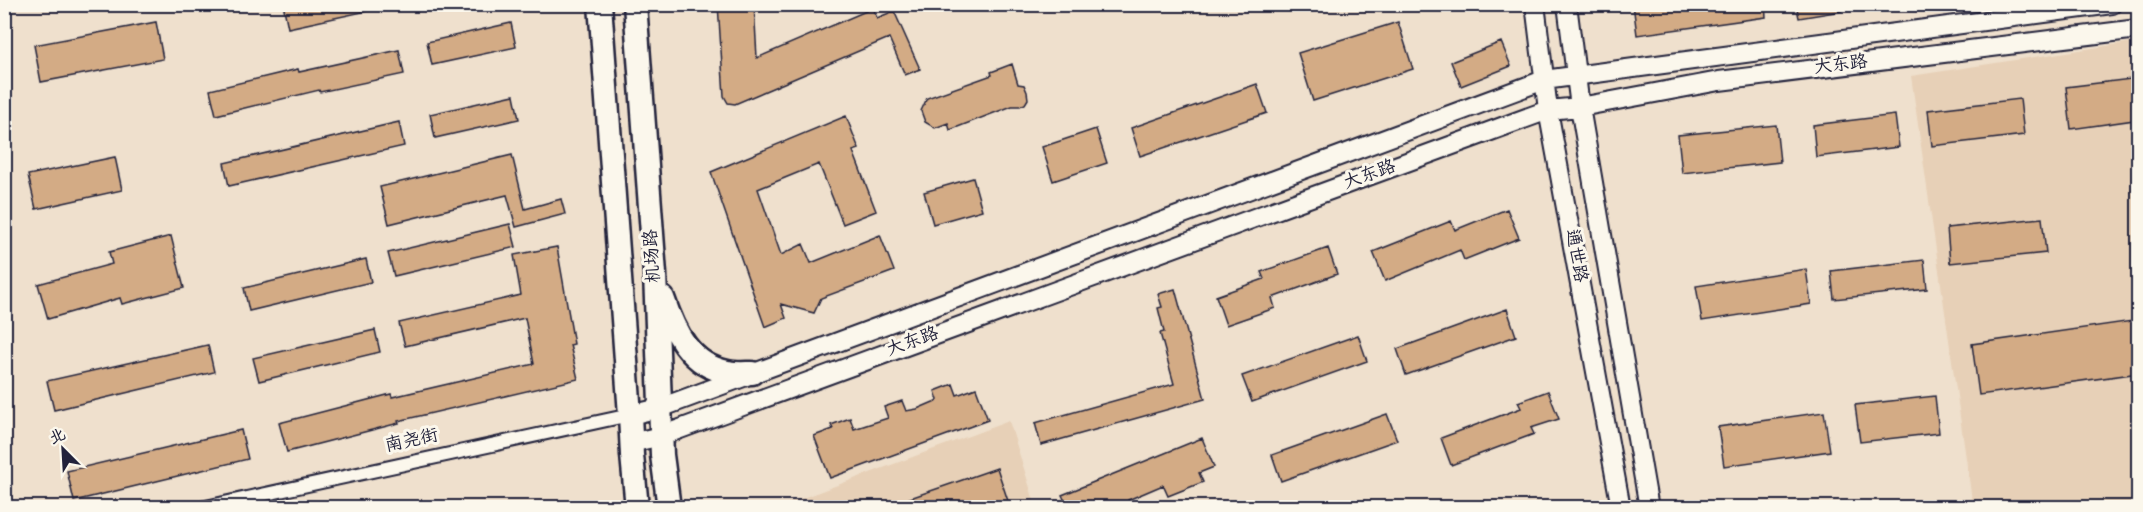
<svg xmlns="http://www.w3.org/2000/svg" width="2143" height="512" viewBox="0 0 2143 512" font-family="Dekko,'LXGW WenKai TC',sans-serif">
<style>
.built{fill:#e7d0b7}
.building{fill:#d3ab85;stroke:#22223b;stroke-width:1.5}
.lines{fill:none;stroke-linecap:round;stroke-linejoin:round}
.street-casing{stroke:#22223b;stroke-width:16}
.secondary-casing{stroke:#22223b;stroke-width:22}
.highway-casing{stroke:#22223b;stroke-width:27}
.street{stroke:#fbf7ec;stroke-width:12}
.secondary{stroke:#fbf7ec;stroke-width:18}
.highway{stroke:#fbf7ec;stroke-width:22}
.labels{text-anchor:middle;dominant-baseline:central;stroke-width:6;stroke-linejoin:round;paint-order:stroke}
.street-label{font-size:18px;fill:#22223b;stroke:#fbf7ec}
</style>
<rect width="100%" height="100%" fill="#efe0cd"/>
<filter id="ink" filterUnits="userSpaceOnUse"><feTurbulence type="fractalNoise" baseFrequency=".0167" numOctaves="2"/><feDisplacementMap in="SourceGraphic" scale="12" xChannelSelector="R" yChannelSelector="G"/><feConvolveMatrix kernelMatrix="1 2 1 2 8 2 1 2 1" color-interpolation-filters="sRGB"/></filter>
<g filter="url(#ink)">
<path class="built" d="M2138,41V507H1973L1911,76Z
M1009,421L1036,507L776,508Z"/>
<path class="building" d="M283,4H372V10L288,28Z
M718,4H754L757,58L873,8L877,18L894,11L920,69L905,75L889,38L735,104L728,103L724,96Z
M1633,4H1765L1766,17L1637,35Z
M1796,4H1841V11L1799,18Z
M156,22L163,59L41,82L34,45Z
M1398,22L1413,69L1313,101L1298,53Z
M511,23L516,47L432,65L427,42Z
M1501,42L1511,66L1461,86L1451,62Z
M399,50L404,74L320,92L319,90L216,115L210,90L298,69L299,72Z
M1012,64L1018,84L1024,85L1027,92L1028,99L1025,104L1020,106H1012L950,130L948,123L935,128L925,122L921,111L927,98L992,75L991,72Z
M2139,78V106L2132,107L2134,120L2071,129L2066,87Z
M1257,84L1267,113L1140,156L1131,128Z
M514,95L519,119L435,138L430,114Z
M2020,99L2024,135L1932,146L1928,110Z
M1895,115L1899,147L1816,157L1813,125Z
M846,116L859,149L853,151L876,211L843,224L819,164L758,189L781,255L803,244L811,263L880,235L894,271L821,298L814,313L781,304L786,318L765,327L711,172Z
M399,122L404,146L229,186L224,163Z
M1776,125L1780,162L1682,173L1678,135Z
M1096,129L1107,163L1053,181L1042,147Z
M512,155L525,209L561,199L565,214L516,227L507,195L389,224L380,187Z
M115,157L122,190L36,209L28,175Z
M973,178L982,210L933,224L924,192Z
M1507,209L1519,238L1464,260L1460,250L1385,281L1373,252L1451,221L1455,230Z
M2042,218L2046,253L1950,263L1947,228Z
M510,224L516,247L394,276L388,253Z
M171,236L184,288L122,304L120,298L48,319L38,284L112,264L109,252Z
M557,247L574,344L570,345L578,379L398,421L399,423L287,452L279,423L391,394L392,397L534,364L525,318L405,346L399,323L521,295L514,255Z
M1328,248L1337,274L1272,298L1275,308L1226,325L1216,296L1264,279L1261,272Z
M366,259L371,282L249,311L244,288Z
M1924,260L1927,289L1834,299L1831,271Z
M1806,269L1811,304L1702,321L1696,286Z
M1175,289L1205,399L1041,445L1035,423L1174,384L1160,333L1164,332L1158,308L1162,307L1158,294Z
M1507,309L1516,336L1406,375L1397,349Z
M2139,320V373L1979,395L1972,344Z
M375,330L380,352L259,381L253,358Z
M1358,335L1367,361L1252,402L1242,376Z
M208,345L214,372L54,410L47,381Z
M953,384L957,395L976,388L988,420L830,478L814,436L833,429L831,425L850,418L854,429L888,418L884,407L902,401L906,411L917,409L938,400L935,391Z
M1548,391L1559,419L1531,428L1534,434L1451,465L1441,438L1521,408L1518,402Z
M1935,396L1939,433L1860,442L1855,405Z
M1824,412L1830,451L1724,466L1718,427Z
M1387,414L1397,440L1281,481L1272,455Z
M241,430L248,459L74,501L67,471Z
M1202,438L1214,467L1199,473L1203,482L1168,496L1163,485L1128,500L1131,507H1068L1062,495Z
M997,468L1010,507H887V506Z"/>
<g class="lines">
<defs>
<path id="street" d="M201,508L630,415"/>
<path id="secondary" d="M1535,4L1548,110L1621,508
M1567,4L1580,107L1649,508
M630,415L660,408L1544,80L2112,4
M631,443L661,436L1548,110L1580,107L1719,81L2138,29"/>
<path id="highway" d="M600,4L630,415L632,455L637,508
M635,4L655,274L662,455L669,508
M663,298C674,331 690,366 728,372C736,374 745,373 752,373"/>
</defs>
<use href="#street" class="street-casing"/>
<use href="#secondary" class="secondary-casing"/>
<use href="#highway" class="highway-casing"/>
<use href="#street" class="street"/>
<use href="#secondary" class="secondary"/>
<use href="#highway" class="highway"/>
</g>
</g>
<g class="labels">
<g class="street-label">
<text transform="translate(1841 66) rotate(-7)">大东路</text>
<text transform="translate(1370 176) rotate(-20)">大东路</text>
<text transform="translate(654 256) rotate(-94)">机场路</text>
<text transform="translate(1575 256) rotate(80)">通世路</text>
<text transform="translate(913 343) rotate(-20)">大东路</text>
<text transform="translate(412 442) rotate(-12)">南尧街</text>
</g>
</g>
<rect width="2143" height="512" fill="none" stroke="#fbf7ec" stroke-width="24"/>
<rect x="12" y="12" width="2119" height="488" fill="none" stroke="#22223b" stroke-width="2" filter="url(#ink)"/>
<g transform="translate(63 449) rotate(336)" stroke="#fbf7ec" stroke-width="4.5" paint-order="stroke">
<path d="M0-4.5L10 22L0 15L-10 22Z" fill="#22223b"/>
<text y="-9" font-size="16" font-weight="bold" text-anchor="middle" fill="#22223b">北</text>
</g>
</svg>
